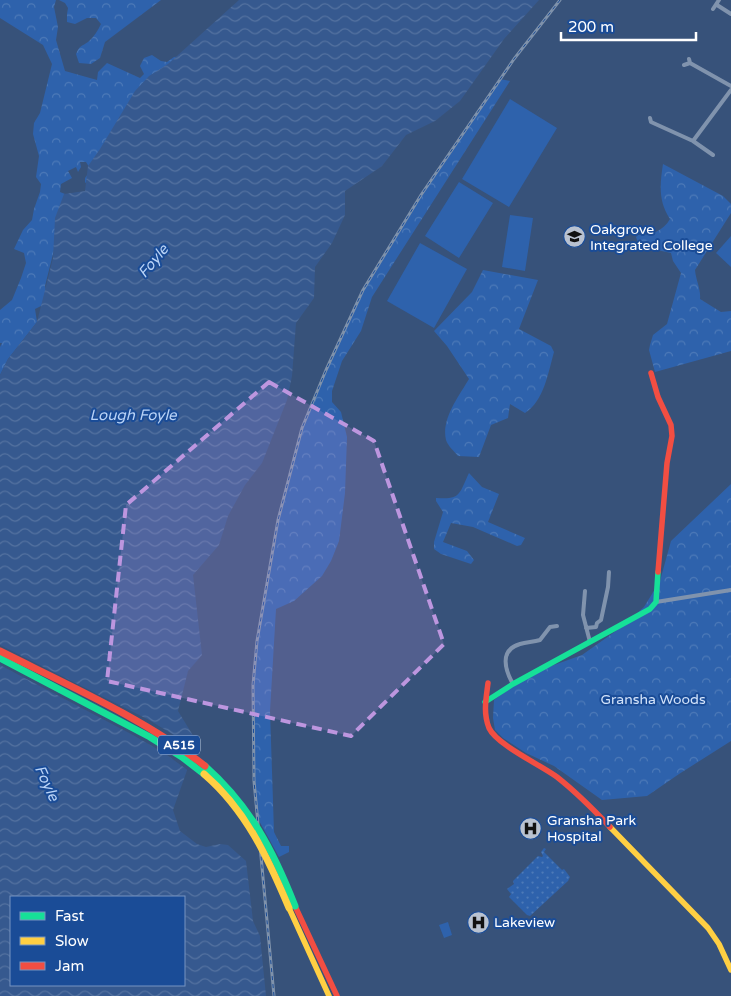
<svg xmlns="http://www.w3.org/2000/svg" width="731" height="996" viewBox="0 0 731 996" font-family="'Varela Round',sans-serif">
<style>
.grass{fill:url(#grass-dots)}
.forest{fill:url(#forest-crowns)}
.pitch{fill:#2e62ac}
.water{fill:url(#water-waves);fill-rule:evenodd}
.pier{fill:#37527a}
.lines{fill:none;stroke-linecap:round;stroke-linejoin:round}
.street{stroke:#8093ad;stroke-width:4}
.fast{stroke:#16e098;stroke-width:5.5}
.slow{stroke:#ffcf43;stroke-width:5.5}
.jam{stroke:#f24e42;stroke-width:5.5}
.rail-casing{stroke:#7f92ab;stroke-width:3}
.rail{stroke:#1a4c97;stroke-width:1;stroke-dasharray:4;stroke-linecap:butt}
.fast-bridge{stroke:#16e098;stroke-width:7}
.slow-bridge{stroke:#ffcf43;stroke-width:7}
.jam-bridge{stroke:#f24e42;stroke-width:7}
.marked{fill:#bd96df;fill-opacity:0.2;stroke:#bd96df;stroke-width:4;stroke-dasharray:10 6;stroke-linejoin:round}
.labels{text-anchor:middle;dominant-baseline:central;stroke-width:4;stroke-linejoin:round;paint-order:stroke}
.shield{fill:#1a4c97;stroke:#bac9e0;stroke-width:1}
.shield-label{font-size:12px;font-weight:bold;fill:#fff}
.poi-label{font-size:14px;fill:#fff;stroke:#1a4c97;text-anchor:start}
.park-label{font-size:14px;fill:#d4e4fb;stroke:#1a4c97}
.water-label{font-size:15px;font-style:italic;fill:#b9d3f7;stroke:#1a4c97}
</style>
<defs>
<pattern id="grass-dots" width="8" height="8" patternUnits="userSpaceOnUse" patternTransform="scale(1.25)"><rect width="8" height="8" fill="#2e62ac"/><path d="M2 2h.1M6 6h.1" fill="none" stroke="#4d7ab8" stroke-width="1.8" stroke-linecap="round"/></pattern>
<pattern id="forest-crowns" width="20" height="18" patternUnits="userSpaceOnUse" patternTransform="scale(1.25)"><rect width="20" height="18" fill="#2e62ac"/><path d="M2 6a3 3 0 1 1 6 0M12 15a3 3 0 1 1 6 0" fill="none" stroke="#4d7ab8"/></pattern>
<pattern id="water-waves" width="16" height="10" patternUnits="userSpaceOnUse" patternTransform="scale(1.25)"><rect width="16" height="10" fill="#36598f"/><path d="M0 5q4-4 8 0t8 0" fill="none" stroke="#5472a0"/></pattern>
</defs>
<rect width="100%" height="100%" fill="#37527a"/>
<path class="grass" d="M544,848L546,849L544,852L562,870L564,869L570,877L568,881L530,916L527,915L509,897L511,894L507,889L514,884L513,881L538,856L542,857L543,856L541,852Z"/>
<path class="forest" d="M0,0H56L54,7L58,27L56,40L65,71L97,80L98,72L107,63L140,78L144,74L140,66L144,58L152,55L161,61L167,62L174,57L184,56L96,175L85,183V178L91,170L86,162H80L81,167L78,172L76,167L68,171L72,178L61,184L60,192L65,194L57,238L45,286L49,302L35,309L37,322L8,359L0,375V347L2,343H0V310L12,300L21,278L26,263L24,253L14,249L23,230L32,220L34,209L40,192L41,184L36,177L39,156L33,134L34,123L40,113L52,64L43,45L0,18Z
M59,0H161L105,42L100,58L91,64L79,63L76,54C80,45 81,47 88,42C94,37 98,30 101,24L96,18H87L75,24L67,22V14L68,8L65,3Z
M500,79L510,81L372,297L361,331L342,361L332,391V402L341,412L347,437L345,493L339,541L331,561L322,576L294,601L276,609L270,711L274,832L281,846H289V852L279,857L257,817L253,747V685L257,641L278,520L302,428L326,370L363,290L421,195Z
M663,164L723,196L731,204V213L695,270C696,281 701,289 700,299L721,312L731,311V351L655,372L649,350L650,345L653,335L667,324L681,273L673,261L671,253L639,246L636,237L638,235C652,235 663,231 670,219C658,201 660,184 663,164Z
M483,270L538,280L519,329L551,346L554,352C548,373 544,401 525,413L510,404L508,418L491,425L479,457L458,456C454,451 448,446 446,440C441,419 459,396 469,379L447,346L434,331L472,292Z
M469,473L482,487L499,494L488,522L525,538L521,545L517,546L473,527L451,523L443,542L467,551L474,560L471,564L441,554L434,549V542L443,512L436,501V498C461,500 459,494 469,473Z
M731,484V741L679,774L647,796L602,800L554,766L526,753L503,738L495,730L493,718L494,700L515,684L540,670L582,655L623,626L644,607L660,581L671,541Z"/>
<path class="pitch" d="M510,99L557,128L509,207L462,179Z
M459,182L493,203L459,258L425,236Z
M510,215L533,218L525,271L502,267Z
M731,236V267L716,253Z
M420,243L467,269L434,328L387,301Z
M448,922L452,935L444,938L439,925Z"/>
<path class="water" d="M239,0H539L504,39L460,101L435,121L406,135L382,166L345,191V215L332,243L315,267L314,298L296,323L292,376L287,400L262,463L245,485L228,516L219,545L193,575L202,655L188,671L178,711L197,742L173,810L180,831L197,844L206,847L220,844L228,845L246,861L253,921L260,936L266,996H0V375L8,359L37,322L53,258L55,218L64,194L85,191L88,166L100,149L135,91L149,76L168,64ZM11,897H184V985H11Z"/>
<path class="pier" d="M0,645L149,720L182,740L196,751L189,771L164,753L133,735L0,665Z"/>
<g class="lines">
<path class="street" d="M717,5L731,14
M713,9L719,0
M690,63L731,86
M684,65L690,63L689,59
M650,118L651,122L693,141L713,155
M693,141L731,90
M585,591L583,615L590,642
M656,602L731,590
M586,628L596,627L597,623L601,620L608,587L609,572
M513,684C505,670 499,650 520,644C527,642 533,642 540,640L550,627L557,626"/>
<path class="fast" d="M485,702L513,684L650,609L656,602L658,572"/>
<path class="slow" d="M610,827L708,928L719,944L731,970
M289,908L329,996"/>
<path class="jam" d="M651,373L658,397L671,425L672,436L667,463L658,572
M488,683C486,699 483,713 489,728C497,745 541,765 557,777C576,792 593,809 610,827
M295,906L337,996"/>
<defs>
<path id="rail" d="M274,996L254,781L253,685L257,641L278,520L302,428L326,370L363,290L421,195L514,59L560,0"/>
</defs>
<use href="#rail" class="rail-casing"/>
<use href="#rail" class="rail"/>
<path class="fast-bridge" d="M0,658L150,737L182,757L204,774
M205,766C250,806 273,850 295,906"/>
<path class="slow-bridge" d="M204,774C246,810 268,858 289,908"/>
<path class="jam-bridge" d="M0,651C68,685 145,719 205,766"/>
</g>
<path class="marked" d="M269,382L374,441L444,644L351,736L107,681L126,505Z"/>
<defs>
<symbol id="school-disc" viewBox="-11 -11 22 22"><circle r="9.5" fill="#b9c2d0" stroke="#1a4c97"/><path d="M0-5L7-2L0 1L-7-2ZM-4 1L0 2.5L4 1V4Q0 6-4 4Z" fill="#111"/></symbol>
<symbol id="hospital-disc" viewBox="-11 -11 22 22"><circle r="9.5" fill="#b9c2d0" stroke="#1a4c97"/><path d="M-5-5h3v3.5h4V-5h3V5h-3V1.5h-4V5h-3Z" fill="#111"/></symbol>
</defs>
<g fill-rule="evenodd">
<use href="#school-disc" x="562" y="224" width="25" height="25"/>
<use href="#hospital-disc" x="518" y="816" width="25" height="25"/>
<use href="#hospital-disc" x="466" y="910" width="25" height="25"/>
</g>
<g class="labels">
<rect class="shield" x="158" y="735.5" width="42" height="19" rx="4"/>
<g class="shield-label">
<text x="179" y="745">A515</text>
</g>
<g class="poi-label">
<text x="590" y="229">Oakgrove<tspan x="590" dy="16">Integrated College</tspan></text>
<text x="547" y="820">Gransha Park<tspan x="547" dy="16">Hospital</tspan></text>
<text x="494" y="922">Lakeview</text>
</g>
<g class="park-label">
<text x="653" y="699">Gransha Woods</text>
</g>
<g class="water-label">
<text transform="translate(153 261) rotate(-50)">Foyle</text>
<text x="133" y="415">Lough Foyle</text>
<text transform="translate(47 783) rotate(65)">Foyle</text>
</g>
</g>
<rect x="10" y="896" width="175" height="90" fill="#1a4c97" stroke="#7694c1"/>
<rect x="20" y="912" width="25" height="8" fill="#16e098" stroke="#7694c1"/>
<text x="55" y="921" font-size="15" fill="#ffffff">Fast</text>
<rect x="20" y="937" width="25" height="8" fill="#ffcf43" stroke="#7694c1"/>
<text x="55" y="946" font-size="15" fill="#ffffff">Slow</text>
<rect x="20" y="962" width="25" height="8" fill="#f24e42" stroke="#7694c1"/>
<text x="55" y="971" font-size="15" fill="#ffffff">Jam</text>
<path d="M561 32v8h135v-8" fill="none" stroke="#ffffff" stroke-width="2.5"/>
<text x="568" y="32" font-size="15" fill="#ffffff" stroke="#1a4c97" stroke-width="4" paint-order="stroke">200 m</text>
</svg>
